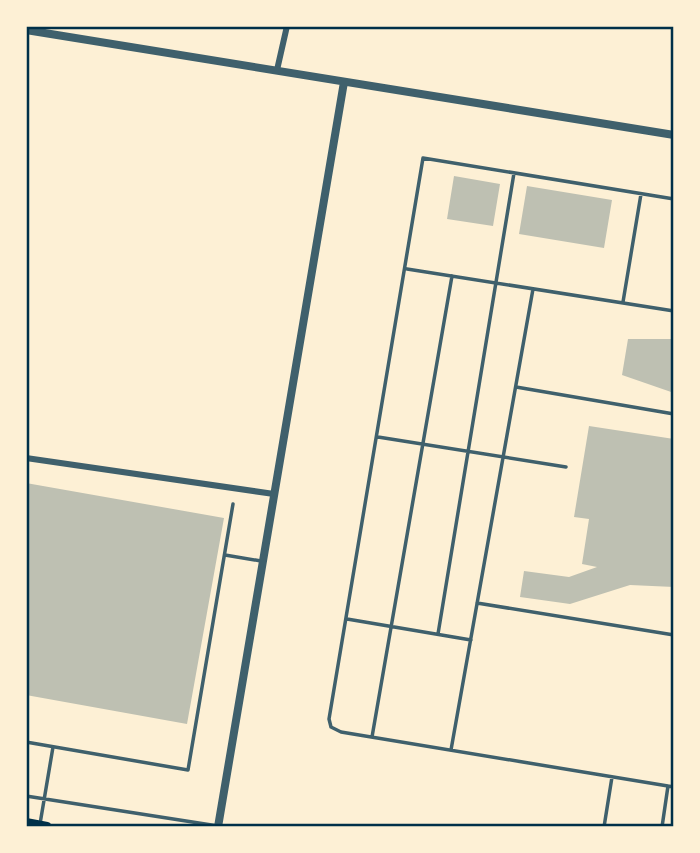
<svg xmlns="http://www.w3.org/2000/svg" width="700" height="853" viewBox="0 0 700 853" font-family="'Titillium Web',sans-serif">
<style>
.building{fill:#bec0b2}
.lines{fill:none;stroke-linecap:round;stroke-linejoin:round}
.service{stroke:#3f606c;stroke-width:3.5}
.minor{stroke:#3f606c;stroke-width:6}
.tertiary{stroke:#3f606c;stroke-width:8}
.primary{stroke:#003049;stroke-width:10}
.neatline{fill:none;stroke:#003049;stroke-width:2.5}
</style>
<rect width="100%" height="100%" fill="#fdf0d5"/>
<path class="building" d="M454,176L500,184L493,226L447,219Z
M527,186L612,200L604,248L519,234Z
M628,339H674V393L622,375Z
M589,426L674,439V587L630,585L570,604L520,597L524,571L569,577L597,567L582,564L589,519L574,517Z
M26,483L224,518L187,724L26,695Z"/>
<g class="lines">
<path class="service" d="M674,199L423,158L329,719L331,727L341,732L674,787
M407,269L674,311
M623,302L641,194
M516,387L674,414
M378,437L566,467
M225,555L261,561
M477,603L674,635
M347,619L471,640
M438,634L514,173
M372,737L452,276
M26,742L188,770L233,504
M451,750L533,289
M26,796L218,826
M40,824L53,747
M604,827L612,777
M662,827L668,786"/>
<path class="minor" d="M277,70L287,26
M26,458L274,494"/>
<path class="tertiary" d="M26,30L674,135
M218,827L344,82"/>
<path class="primary" d="M26,823L47,827"/>
</g>
<rect width="700" height="853" fill="none" stroke="#fdf0d5" stroke-width="56"/>
<rect x="28" y="28" width="644" height="797" class="neatline"/>
</svg>
